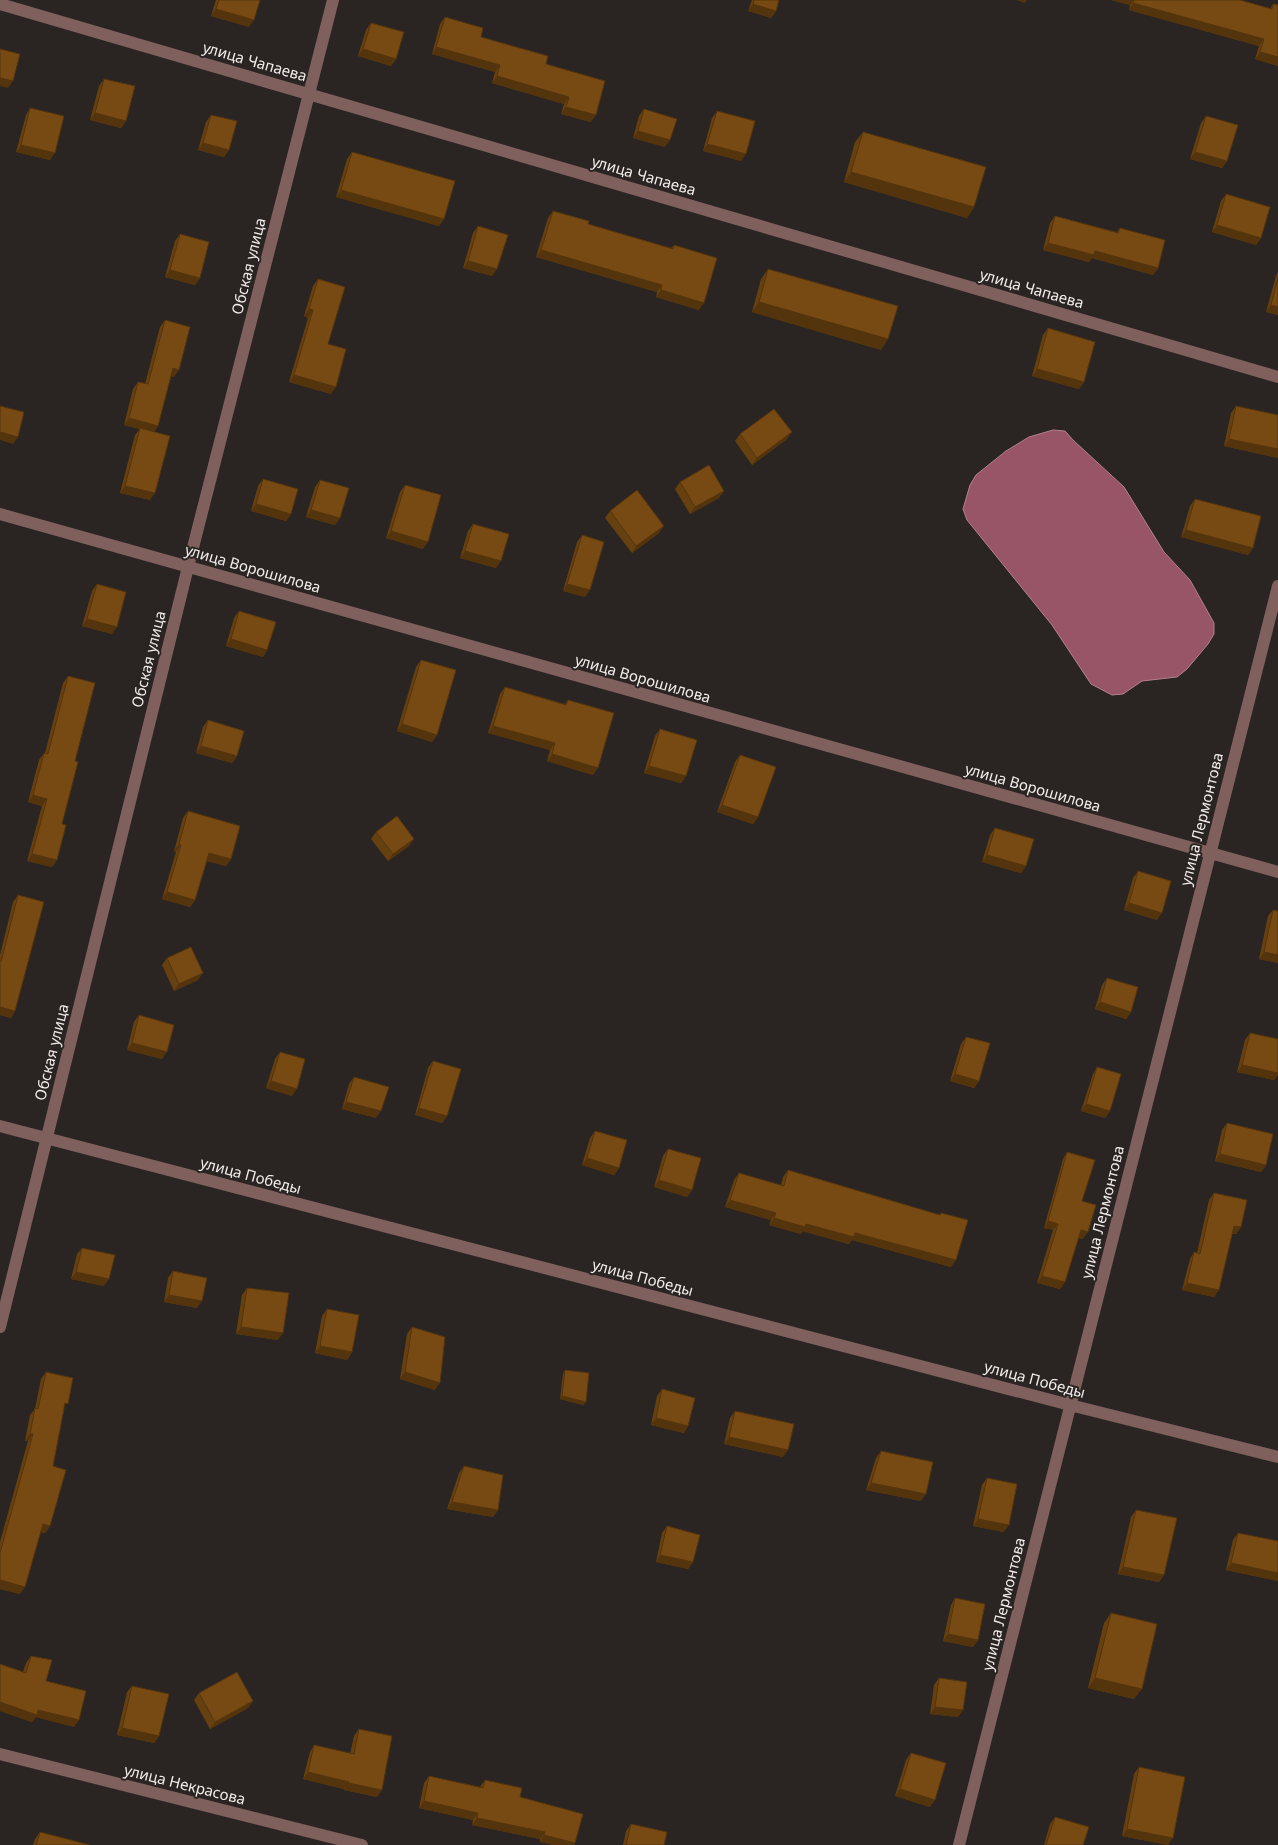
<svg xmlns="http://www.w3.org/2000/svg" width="1278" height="1845" viewBox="0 0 1278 1845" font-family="'Noto Sans',sans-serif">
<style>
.water{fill:#985567;stroke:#b2828e}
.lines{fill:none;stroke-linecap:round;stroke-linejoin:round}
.minor{stroke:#7f605d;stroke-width:12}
.wall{fill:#674010}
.shaded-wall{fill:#54340d}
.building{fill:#784a13;stroke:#54340d}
.labels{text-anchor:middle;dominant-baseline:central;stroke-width:4;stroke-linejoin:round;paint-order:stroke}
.street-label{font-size:15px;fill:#f0ecea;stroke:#2a2523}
</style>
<rect width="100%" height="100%" fill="#2a2523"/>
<path class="water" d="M1053,430L1065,431L1073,440L1124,487L1164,552L1190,580L1214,623V634L1208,644L1187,669L1177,677L1142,681L1123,694L1112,695L1091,684L1052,625L967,520L963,509L970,485L976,475L1006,451L1029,437Z"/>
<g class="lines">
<path class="minor" d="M0,4L1278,377
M0,514L1278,872
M0,1126L1070,1405L1278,1457
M0,1327L188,567L333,0
M0,1754L362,1845
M959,1845L1278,586"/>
</g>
<path class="wall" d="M216,0H260L249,27L211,16Z
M752,0H779L776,11L771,18L748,11Z
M1111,0H1240L1270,9L1273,4L1278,5V66L1255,59L1259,46L1129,10L1130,5Z
M445,17L481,37L546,64L591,122L561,114L564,104L492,83L495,72L432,54L440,24Z
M371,23L396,59L391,66L358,56L366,30Z
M104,79L126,121L121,128L90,120L99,86Z
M30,108L50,160L16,152L26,115Z
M644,109L665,147L633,138L639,116Z
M717,111L741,161L703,151L712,118Z
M211,115L229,150L224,157L198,150L206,122Z
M1206,116L1227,161L1222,168L1190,159L1201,123Z
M863,132L974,207L967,218L844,182L855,142Z
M352,152L444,219L439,226L336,197L347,159Z
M1226,194L1261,238L1256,245L1212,232L1221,201Z
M553,211L588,224L671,248L674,245L699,310L656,297L657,292L536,257L548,218Z
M1055,216L1117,232L1120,228L1158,268L1153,275L1092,258L1089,262L1043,250L1050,223Z
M478,226L492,276L463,268L473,233Z
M180,234L200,278L195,285L165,277L175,241Z
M768,269L881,350L752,312L761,279Z
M1278,272V315L1266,312L1276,276Z
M318,279L328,344L331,394L289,382L308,318L304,316L313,286Z
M165,320L174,377L171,376L158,426L154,432L150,500L120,493L135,435L140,429L124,425L133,389L138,382L145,384L160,327Z
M1048,328L1084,382L1079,389L1032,376L1043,335Z
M1236,406L1278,415V458L1224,446L1231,413Z
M740,434L787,439L752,465L735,441Z
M263,479L291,514L286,521L251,511L258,486Z
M320,480L340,518L335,525L306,517L315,487Z
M680,482L719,498L690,514L675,489Z
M405,485L423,549L386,538L400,492Z
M1195,499L1253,548L1248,555L1181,537L1190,506Z
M610,511L659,533L632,553L605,518Z
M473,524L496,568L460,558L468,531Z
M582,535L585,597L563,591L577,542Z
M97,584L112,634L82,626L92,591Z
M239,611L267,650L263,657L226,646L234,618Z
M421,660L437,735L432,742L397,731L416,667Z
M68,676L75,761L62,824L57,860L52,867L27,861L42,806L28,802L39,760L44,753H45L63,683Z
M505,687L565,704L568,700L593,775L547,761L550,750L488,733L500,694Z
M208,720L237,756L232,763L196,753L203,727Z
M660,729L686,776L681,783L644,773L655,736Z
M740,755L758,817L753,824L717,812L735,762Z
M188,811L231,859L226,866L207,861L195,900L190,907L162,899L176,852L174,851L183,818Z
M995,828L1026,866L1021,873L982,862L990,835Z
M376,832L409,846L388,861L371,839Z
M1138,871L1157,920L1124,910L1133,878Z
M18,895L15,1011L11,1018L0,1015V955L13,902Z
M1273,910L1278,963L1259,959L1268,916Z
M167,958L198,980L174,991L162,965Z
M1107,978L1131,1012L1126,1019L1095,1009L1102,985Z
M139,1015L162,1059L127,1050L134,1022Z
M1250,1033L1278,1039V1075L1274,1080L1237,1072L1245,1040Z
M966,1037L979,1081L974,1088L950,1081L961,1044Z
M280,1052L292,1096L266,1088L275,1059Z
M433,1061L447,1116L442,1123L415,1115L428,1068Z
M1097,1067L1110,1111L1105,1118L1081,1111L1093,1074Z
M354,1077L376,1118L342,1109L349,1084Z
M1227,1123L1266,1165L1261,1172L1215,1161L1222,1130Z
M595,1131L619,1168L614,1175L582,1165L590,1138Z
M668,1149L692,1190L687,1197L654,1187L663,1156Z
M1067,1152L1082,1201L1083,1239L1078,1238L1065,1282L1060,1289L1037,1283L1053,1230L1044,1228L1063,1159Z
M788,1170L940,1215L941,1213L951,1267L852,1240L849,1244L802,1231L801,1234L769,1225L771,1220L725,1207L734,1180L739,1173L781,1185L783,1177Z
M1214,1193L1241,1227L1236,1234H1232L1214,1297L1182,1290L1190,1259L1194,1252L1197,1253L1209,1200Z
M82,1248L104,1286L71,1279L77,1254Z
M173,1271L197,1308L164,1302L168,1278Z
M247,1288L278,1340L236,1334L242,1295Z
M327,1309L352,1352L347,1360L315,1353L322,1316Z
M412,1327L435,1390L400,1379L407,1334Z
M565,1370L586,1402L583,1405L560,1399L563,1374Z
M46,1372L64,1410L53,1466L50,1526L45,1533L40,1532L20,1594L0,1589V1542L28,1441H25L30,1415L35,1409L41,1379Z
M662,1389L688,1426L684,1433L651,1425L657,1396Z
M735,1411L783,1457L724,1444L730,1418Z
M881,1451L921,1501L866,1490L876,1458Z
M464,1466L498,1510L493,1517L447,1509L459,1473Z
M987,1478L1004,1532L973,1526L982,1485Z
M1136,1510L1164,1575L1159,1582L1118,1574L1131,1517Z
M667,1526L693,1562L688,1569L656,1562L662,1533Z
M1238,1533L1278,1541V1581L1226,1570L1233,1540Z
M955,1598L978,1640L973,1647L943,1641L951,1605Z
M1111,1613L1134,1699L1088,1688L1104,1623Z
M31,1656L46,1681L74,1727L36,1717L32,1722L0,1711V1664L23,1672L26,1663Z
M939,1678L958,1717L930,1714L934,1685Z
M132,1686L159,1736L154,1743L117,1735L127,1692Z
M199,1693L253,1701L248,1708L210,1729L194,1700Z
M359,1729L377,1797L344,1790V1789L303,1779L310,1752L314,1745L350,1754L354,1736Z
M911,1753L930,1807L895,1796L906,1760Z
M1139,1767L1168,1845L1122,1836L1134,1774Z
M429,1776L480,1787L485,1780L520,1797L575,1843L574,1845L540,1842V1839L472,1825L473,1820L419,1808L424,1783Z
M1055,1817L1083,1845H1044L1050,1824Z
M631,1824L664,1845H623L626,1831Z
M40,1832L90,1845H33L35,1839Z"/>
<path class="shaded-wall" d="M1016,0H1027L1025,3Z
M1111,0H1134L1130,5Z
M1133,3L1264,39L1259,46L1129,10Z
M753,4L776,11L771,18L748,11Z
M216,9L254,20L249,27L211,16Z
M436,47L500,65L495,72L432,54Z
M363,49L396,59L391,66L358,56Z
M1260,52L1278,57V66L1255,59Z
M497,76L569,97L564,104L492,83Z
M0,78L13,81L8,88L0,86Z
M566,107L596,115L591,122L561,114Z
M95,113L126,121L121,128L90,120Z
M638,131L670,140L665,147L633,138Z
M203,143L229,150L224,157L198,150Z
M707,144L746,154L741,161L703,151Z
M21,145L55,153L50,160L16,152Z
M1195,152L1227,161L1222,168L1190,159Z
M851,172L974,207L967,218L844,182Z
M341,190L444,219L439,226L336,197Z
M1217,225L1261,238L1256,245L1212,232Z
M1048,243L1095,251L1158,268L1153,275L1092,258L1089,262L1043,250Z
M541,250L662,285L657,292L536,257Z
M468,261L497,269L492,276L463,268Z
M170,270L200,278L195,285L165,277Z
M661,290L704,303L699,310L656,297Z
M759,302L888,339L881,350L752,312Z
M1271,305L1278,307V315L1266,312Z
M309,309L313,310L308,318L304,316Z
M173,368L179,370L174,377L169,375Z
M1037,369L1084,382L1079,389L1032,376Z
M294,375L336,387L331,394L289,382Z
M129,418L158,426L153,432L124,425Z
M0,432L18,437L13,444L0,440Z
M792,432L787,439L752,465L757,458Z
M1229,439L1278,449V458L1224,446Z
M125,486L155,493L150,500L120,493Z
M724,491L719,498L690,514L695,507Z
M256,504L291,514L286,521L251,511Z
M311,510L340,518L335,525L306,517Z
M664,526L659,533L632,553L636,546Z
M1186,530L1253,548L1248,555L1181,537Z
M391,531L428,542L423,549L386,538Z
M465,551L501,561L496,568L460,558Z
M567,584L590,590L585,597L563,591Z
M87,619L117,627L112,634L82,626Z
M231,639L267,650L263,657L226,646Z
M402,724L437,735L432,742L397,731Z
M493,726L555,743L550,750L488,733Z
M201,746L237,756L232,763L196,753Z
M552,754L598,768L593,775L547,761Z
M649,766L686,776L681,783L644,773Z
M33,795L47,799L42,806L28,802Z
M722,805L758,817L753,824L717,812Z
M414,839L409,846L388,861L393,854Z
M179,844L181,845L176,852L174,851Z
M209,853L231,859L226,866L204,860Z
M32,854L57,860L52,867L27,861Z
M987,855L1026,866L1021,873L982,862Z
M167,892L195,900L190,907L162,899Z
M1129,903L1162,913L1157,920L1124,910Z
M1264,952L1278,955V963L1259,959Z
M203,973L198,980L174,991L179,984Z
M1100,1002L1131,1012L1126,1019L1095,1009Z
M0,1007L15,1011L11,1018L0,1015Z
M132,1043L167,1052L162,1059L127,1050Z
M1242,1065L1278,1073V1075L1274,1080L1237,1072Z
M955,1074L979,1081L974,1088L950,1081Z
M271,1081L297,1089L292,1096L266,1088Z
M346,1102L381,1111L376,1118L342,1109Z
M1086,1104L1110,1111L1105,1118L1081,1111Z
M419,1108L447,1116L442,1123L415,1115Z
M1220,1154L1266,1165L1261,1172L1215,1161Z
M587,1158L619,1168L614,1175L582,1165Z
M659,1180L692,1190L687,1197L654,1187Z
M730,1200L776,1213L771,1220L725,1207Z
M774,1218L855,1233L956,1260L951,1267L852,1240L849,1244L802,1231L801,1234L769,1225Z
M1048,1221L1058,1224L1053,1230L1044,1228Z
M1234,1226L1241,1227L1236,1234L1229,1233Z
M1081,1230L1088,1232L1083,1239L1076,1237Z
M76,1272L109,1279L104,1286L71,1279Z
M1042,1276L1065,1282L1060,1289L1037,1283Z
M1187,1283L1219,1290L1214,1297L1182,1290Z
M169,1295L202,1301L197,1308L164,1302Z
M241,1327L283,1333L278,1340L236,1334Z
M320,1346L352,1352L347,1360L315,1353Z
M405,1372L440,1383L435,1390L400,1379Z
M562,1396L586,1402L583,1405L560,1399Z
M656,1418L688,1426L684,1433L651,1425Z
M30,1434H33L28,1441H25Z
M729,1437L788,1450L783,1457L724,1444Z
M871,1483L926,1494L921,1501L866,1490Z
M452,1502L498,1510L493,1517L447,1509Z
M978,1519L1009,1525L1004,1532L973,1526Z
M43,1524L50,1526L45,1533L38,1531Z
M660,1555L693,1562L688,1569L656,1562Z
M1231,1563L1278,1573V1581L1226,1570Z
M1123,1567L1164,1575L1159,1582L1118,1574Z
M0,1580L25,1587L20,1594L0,1589Z
M948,1634L978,1640L973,1647L943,1641Z
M1095,1678L1142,1689L1134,1699L1088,1688Z
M253,1701L248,1708L210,1729L215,1722Z
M0,1702L38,1710L79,1720L74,1727L36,1717L32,1722L0,1711Z
M935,1707L963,1710L958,1717L930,1714Z
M122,1728L159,1736L154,1743L117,1735Z
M308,1772L349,1782L344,1789L303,1779Z
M348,1783L382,1790L377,1797L344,1790Z
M900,1789L935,1800L930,1807L895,1796Z
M424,1801L478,1813L473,1820L419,1808Z
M477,1818L545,1832L540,1839L472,1825Z
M1127,1829L1173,1838L1168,1845L1122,1836Z
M544,1835L575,1843L574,1845H552L540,1842Z"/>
<path class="building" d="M219,0H260L254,20L216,9Z
M754,0H779L776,11L753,4Z
M1134,0H1240L1272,9L1273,4L1278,5V57L1260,52L1264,39L1133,3Z
M445,17L483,28L481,37L548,56L546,64L605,81L596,115L566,107L569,97L497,76L500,65L436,47Z
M371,23L404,32L396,59L363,49Z
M0,49L20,54L13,81L0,78Z
M104,79L135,86L126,121L95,113Z
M30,108L64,116L55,153L21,145Z
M644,109L677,119L670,140L638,131Z
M717,111L755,121L746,154L707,144Z
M211,115L237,121L229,150L203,143Z
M1206,116L1238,125L1227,161L1195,152Z
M863,132L986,167L974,207L851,172Z
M352,152L455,181L444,219L341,190Z
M1226,194L1270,207L1261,238L1217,225Z
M553,211L589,221L588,224L673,249L674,245L717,258L704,303L661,290L662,285L541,250Z
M1055,216L1118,233L1120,228L1165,240L1158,268L1095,251L1094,255L1048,243Z
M478,226L508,235L497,269L468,261Z
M180,234L209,242L200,278L170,270Z
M768,269L898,306L888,339L759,302Z
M318,279L345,287L328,344L346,349L336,387L294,375L313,310L309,309Z
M1278,279V307L1271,305Z
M165,320L190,327L179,370L173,368L158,426L129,418L138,382L148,384Z
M1048,328L1095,342L1084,382L1037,369Z
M0,406L24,412L18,437L0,432Z
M1236,406L1278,415V449L1229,439Z
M774,409L792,432L757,458L740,434Z
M140,428L170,436L155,493L125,486Z
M709,465L724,491L695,507L680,482Z
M263,479L298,489L291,514L256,504Z
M320,480L349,488L340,518L311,510Z
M405,485L441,495L428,542L391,531Z
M637,490L664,526L636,546L610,511Z
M1195,499L1261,516L1253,548L1186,530Z
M473,524L509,534L501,561L465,551Z
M582,535L604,542L590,590L567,584Z
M97,584L126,592L117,627L87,619Z
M239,611L276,622L267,650L231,639Z
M421,660L456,670L437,735L402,724Z
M68,676L95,683L75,761L78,762L62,824L66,825L57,860L32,854L47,799L33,795L44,753L48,754Z
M505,687L566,705L568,700L614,713L598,768L552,754L555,743L493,726Z
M208,720L244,731L237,756L201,746Z
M660,729L697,740L686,776L649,766Z
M740,755L776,767L758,817L722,805Z
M188,811L240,826L231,859L209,853L195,900L167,892L181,845L179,844Z
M397,816L414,839L393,854L376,832Z
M995,828L1034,839L1026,866L987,855Z
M1138,871L1171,881L1162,913L1129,903Z
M18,895L44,902L15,1011L0,1007V961L1,962Z
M1273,910L1278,911V955L1264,952Z
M191,947L203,973L179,984L167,958Z
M1107,978L1138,987L1131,1012L1100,1002Z
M139,1015L174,1025L167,1052L132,1043Z
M1250,1033L1278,1039V1073L1242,1065Z
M966,1037L990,1043L979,1081L955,1074Z
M280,1052L305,1059L297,1089L271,1081Z
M433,1061L461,1069L447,1116L419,1108Z
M1097,1067L1121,1074L1110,1111L1086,1104Z
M354,1077L389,1087L381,1111L346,1102Z
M1227,1123L1273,1134L1266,1165L1220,1154Z
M595,1131L627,1140L619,1168L587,1158Z
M668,1149L701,1158L692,1190L659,1180Z
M1067,1152L1095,1160L1082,1201L1096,1205L1088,1232L1081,1230L1065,1282L1042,1276L1058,1224L1048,1221Z
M788,1170L940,1215L941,1213L968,1220L956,1260L855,1233L854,1237L806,1224L805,1227L774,1218L776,1213L730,1200L739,1173L784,1186Z
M1214,1193L1247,1200L1241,1227L1234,1226L1219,1290L1187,1283L1194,1252L1200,1254Z
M82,1248L115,1255L109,1279L76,1272Z
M173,1271L207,1278L202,1301L169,1295Z
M247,1288L289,1293L283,1333L241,1327Z
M327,1309L359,1315L352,1352L320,1346Z
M412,1327L445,1337L440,1383L405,1372Z
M565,1370L589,1373L586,1402L562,1396Z
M46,1372L73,1378L68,1404L65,1403L53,1466L66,1470L50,1526L43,1524L25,1587L0,1580V1553L33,1434H30L35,1408L38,1409Z
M662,1389L695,1398L688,1426L656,1418Z
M735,1411L794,1424L788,1450L729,1437Z
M881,1451L933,1462L926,1494L871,1483Z
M464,1466L503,1475L498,1510L452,1502Z
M987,1478L1017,1484L1009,1525L978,1519Z
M1136,1510L1177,1518L1164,1575L1123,1567Z
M667,1526L700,1535L693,1562L660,1555Z
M1238,1533L1278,1541V1573L1231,1563Z
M955,1598L985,1604L978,1640L948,1634Z
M1111,1613L1157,1624L1142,1689L1095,1678Z
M31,1656L52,1660L46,1681L86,1691L79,1720L38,1710L37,1715L0,1702V1664L26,1673Z
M237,1672L253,1701L215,1722L199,1693Z
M939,1678L967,1682L963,1710L935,1707Z
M132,1686L169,1694L159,1736L122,1728Z
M359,1729L392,1736L382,1790L348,1783L349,1782L308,1772L314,1745L354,1754Z
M911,1753L946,1763L935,1800L900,1789Z
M1139,1767L1185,1777L1173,1838L1127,1829Z
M429,1776L483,1788L485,1780L522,1788L520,1797L583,1814L575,1843L544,1835L545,1832L477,1818L478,1813L424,1801Z
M1055,1817L1089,1827L1083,1845H1046Z
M631,1824L667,1832L664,1845H626Z
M40,1832L90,1845H36Z"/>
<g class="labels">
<g class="street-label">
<text transform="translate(255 61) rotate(16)">улица Чапаева</text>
<text transform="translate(644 175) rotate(16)">улица Чапаева</text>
<text transform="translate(248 266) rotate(-76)">Обская улица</text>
<text transform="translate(1032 288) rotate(16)">улица Чапаева</text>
<text transform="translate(253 568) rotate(16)">улица Ворошилова</text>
<text transform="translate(148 659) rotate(-76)">Обская улица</text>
<text transform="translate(643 678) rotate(16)">улица Ворошилова</text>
<text transform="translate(1033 787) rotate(16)">улица Ворошилова</text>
<text transform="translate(1201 819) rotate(-76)">улица Лермонтова</text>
<text transform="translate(51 1052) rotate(-76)">Обская улица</text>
<text transform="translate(251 1175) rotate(15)">улица Победы</text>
<text transform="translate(1102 1212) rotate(-76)">улица Лермонтова</text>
<text transform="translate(643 1277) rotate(15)">улица Победы</text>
<text transform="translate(1035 1379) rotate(15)">улица Победы</text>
<text transform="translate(1003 1604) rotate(-76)">улица Лермонтова</text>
<text transform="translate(185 1784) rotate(14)">улица Некрасова</text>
</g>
</g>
</svg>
